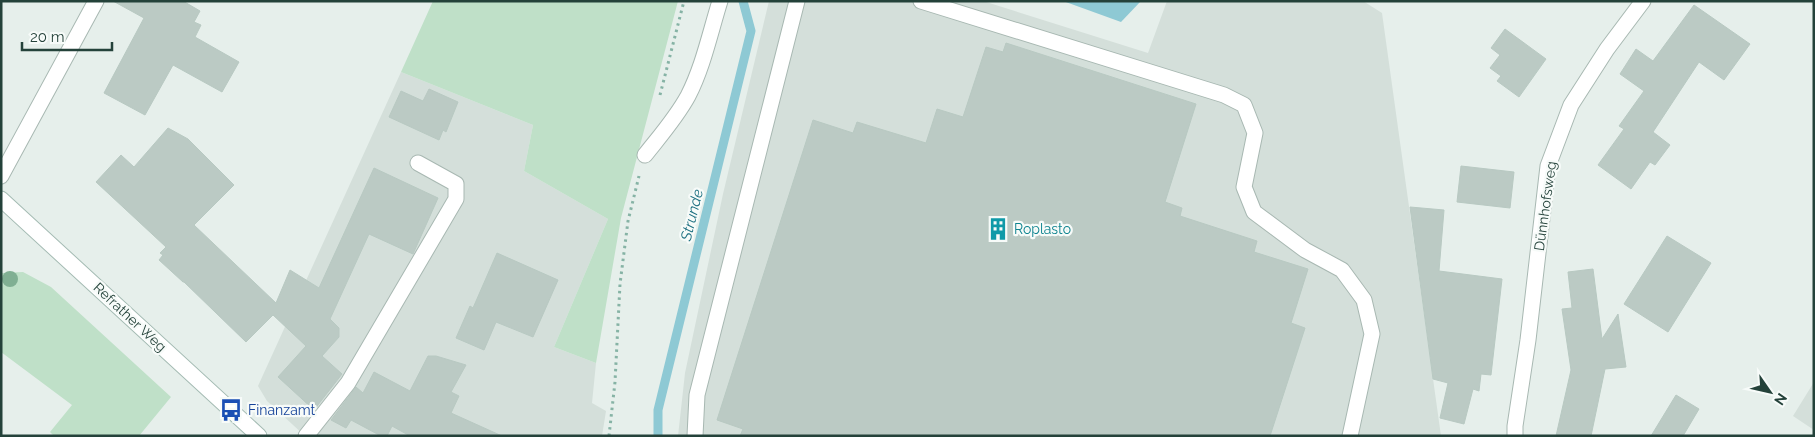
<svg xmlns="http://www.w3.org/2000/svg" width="1815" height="437" viewBox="0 0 1815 437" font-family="Raleway,sans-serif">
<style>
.built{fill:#d4dfda}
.green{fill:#bfe0c8}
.water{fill:#8ec9d4}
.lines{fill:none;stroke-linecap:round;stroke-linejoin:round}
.stream{stroke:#8ec9d4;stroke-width:9}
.building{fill:#bbcac4;stroke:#b8c9c2}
.service-casing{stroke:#a8b8b2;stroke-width:17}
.minor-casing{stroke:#a8b8b2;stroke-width:17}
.secondary-casing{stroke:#a4bbb3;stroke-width:17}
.path{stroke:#86b3a5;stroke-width:3;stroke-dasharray:2.5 4;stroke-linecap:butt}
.service{stroke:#fff;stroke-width:15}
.minor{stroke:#fff;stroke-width:15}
.secondary{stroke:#fff;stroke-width:15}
.tree{fill:#80af93}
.labels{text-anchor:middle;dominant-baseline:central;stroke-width:4.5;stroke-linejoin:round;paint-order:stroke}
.street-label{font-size:14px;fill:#24423a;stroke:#f7fbf9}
.culture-label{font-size:14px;fill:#0d838f;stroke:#f7fbf9;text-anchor:start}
.transit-label{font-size:14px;fill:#164399;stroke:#f7fbf9;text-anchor:start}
.water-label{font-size:15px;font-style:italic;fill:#1c6f80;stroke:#f7fbf9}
</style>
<rect width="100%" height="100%" fill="#e6efeb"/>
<path class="built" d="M769,1H983L1148,53L1167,1H1363L1382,13L1441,436H678L685,373L723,194Z
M401,72L533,125L524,171L608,219L554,347L596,363L592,403L606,411L602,436H305L267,401L258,386Z
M1814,382V430L1793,416Z"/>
<path class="green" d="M433,1H678L621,218L596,363L554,347L608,219L524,171L533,125L401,72Z
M23,272L51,287L171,397L139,436H54L50,432L72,405L1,352V273Z"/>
<path class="water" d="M1063,1H1141L1121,22Z"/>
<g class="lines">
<path class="stream" d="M658,436V410L751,31L743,1"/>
</g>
<path class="building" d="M113,1H183L200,11L194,22L201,25L195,37L239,62L222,92L173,65L145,115L104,93L144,18Z
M1694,5L1750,44L1724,80L1699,62L1653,132L1670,145L1655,165L1650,162L1631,189L1598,165L1624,129L1619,126L1644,91L1620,74L1636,49L1653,61Z
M1505,29L1546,59L1519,97L1497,81L1501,76L1490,68L1500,55L1491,48Z
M1006,43L1196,104L1165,202L1182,208L1180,216L1257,241L1254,252L1308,269L1291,323L1305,328L1270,436H740L743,429L717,420L813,120L853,133L857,122L926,143L937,109L963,117L986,47L1003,52Z
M429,89L458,102L446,132L443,130L439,140L389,117L401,91L423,101Z
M168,128L188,139L234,185L194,225L276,303L290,270L319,288L374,168L438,198L413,254L369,234L330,319L339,328V337L322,356L342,374L314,410L278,377L306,346L273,315L246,342L184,282H183L159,260L163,255L160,253L166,247L96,182L121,155L134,167Z
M1461,166L1514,172L1510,208L1457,202Z
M1410,207L1444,210L1439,271L1502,279L1491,375L1481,374L1479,391L1473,389L1464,424L1440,418L1448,383L1433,379Z
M1667,236L1711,263L1668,332L1624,304Z
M497,253L558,280L533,337L496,322L484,350L456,338L470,306L473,308Z
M1593,269L1602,339L1618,314L1626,367L1605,369L1591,436H1556L1571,370L1562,309L1572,308L1568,272Z
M428,356H436L466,365L451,392L459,396L451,413L502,436H410L392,426L387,436H381L351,420L346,428L331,420L356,387L363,393L374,372L410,391Z
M1676,395L1699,409L1683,436H1651Z"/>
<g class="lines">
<defs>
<path id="service" d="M921,1L1224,95L1244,105L1255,133L1244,187L1254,212L1305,250L1342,270L1364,300L1372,334L1350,436
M645,155C660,136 676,118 688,96C703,67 710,33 720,1
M306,436L348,383L456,199V184L418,163
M695,436L697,395L797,1"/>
<path id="minor" d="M1,176L96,1
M1515,436V426L1528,340L1548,166L1571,105L1607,49L1643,1"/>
<path id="secondary" d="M1,199L259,436"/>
</defs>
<use href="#service" class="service-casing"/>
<use href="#minor" class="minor-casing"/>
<use href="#secondary" class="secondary-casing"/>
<path class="path" d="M660,95L684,1
M609,436L615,382L620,284L628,221L639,176"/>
<use href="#service" class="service"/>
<use href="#minor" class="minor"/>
<use href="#secondary" class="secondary"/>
</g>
<circle class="tree" cx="10" cy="279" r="8"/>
<defs>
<symbol id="building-bare" viewBox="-9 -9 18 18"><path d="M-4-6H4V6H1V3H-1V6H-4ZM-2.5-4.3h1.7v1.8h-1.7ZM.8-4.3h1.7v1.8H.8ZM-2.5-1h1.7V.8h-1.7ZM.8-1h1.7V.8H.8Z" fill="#0f9aa8" stroke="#f7fbf9" stroke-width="2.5" paint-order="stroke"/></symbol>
<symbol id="bus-bare" viewBox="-9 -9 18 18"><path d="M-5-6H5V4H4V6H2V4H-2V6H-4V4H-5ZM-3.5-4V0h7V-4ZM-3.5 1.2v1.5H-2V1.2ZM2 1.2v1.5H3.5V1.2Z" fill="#1a4fb4" stroke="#f7fbf9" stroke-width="2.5" paint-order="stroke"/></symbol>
</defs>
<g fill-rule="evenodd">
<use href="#building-bare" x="982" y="213" width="32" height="32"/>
<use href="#bus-bare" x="215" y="394" width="32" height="32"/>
</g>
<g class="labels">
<g class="street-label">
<text transform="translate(1545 206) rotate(-82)">Dünnhofsweg</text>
<text transform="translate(130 317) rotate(43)">Refrather Weg</text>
</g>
<g class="culture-label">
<text x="1014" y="229">Roplasto</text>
</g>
<g class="transit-label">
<text x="248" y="410">Finanzamt</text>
</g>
<g class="water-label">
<text transform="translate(692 215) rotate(-76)">Strunde</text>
</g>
</g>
<rect width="1815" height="437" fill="none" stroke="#24423a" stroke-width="5"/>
<g transform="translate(1770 392) rotate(124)" stroke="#f7fbf9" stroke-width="4" paint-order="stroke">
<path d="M0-4L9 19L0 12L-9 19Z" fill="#24423a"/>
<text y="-8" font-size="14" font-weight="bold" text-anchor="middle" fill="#24423a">N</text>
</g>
<path d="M22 42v8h90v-8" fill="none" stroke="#24423a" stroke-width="2.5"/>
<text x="30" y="42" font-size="15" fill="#24423a" stroke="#f7fbf9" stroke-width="4" paint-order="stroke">20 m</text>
</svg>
